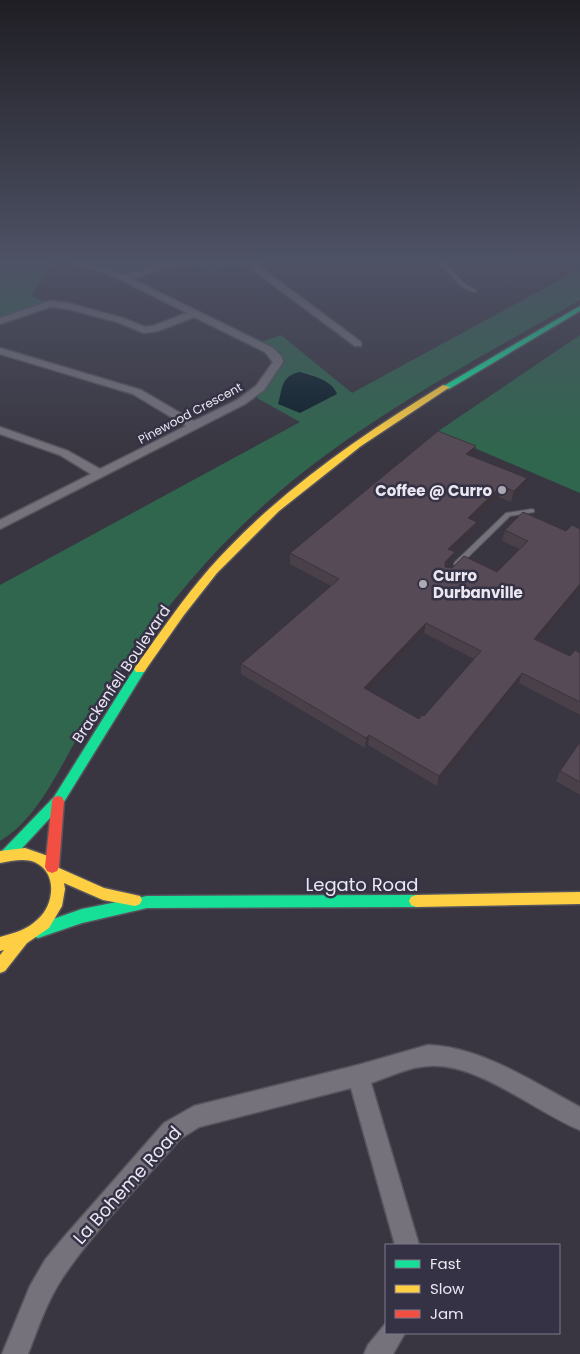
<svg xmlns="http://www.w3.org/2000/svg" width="580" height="1354" viewBox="0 0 580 1354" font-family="Poppins,sans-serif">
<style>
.green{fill:#30664e}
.water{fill:#0c202a}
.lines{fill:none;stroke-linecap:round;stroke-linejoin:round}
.lane-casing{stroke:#56545c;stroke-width:2}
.street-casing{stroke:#56545c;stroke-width:3}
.fast-casing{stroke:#56545c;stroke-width:3}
.slow-casing{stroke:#56545c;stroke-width:3}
.jam-casing{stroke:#56545c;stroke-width:3}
.lane{fill:#75727c;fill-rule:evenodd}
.street{fill:#75727c;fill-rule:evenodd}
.fast{fill:#16e098;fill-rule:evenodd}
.slow{fill:#ffcf43;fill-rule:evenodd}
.jam{fill:#f24e42;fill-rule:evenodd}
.wall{fill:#49404a;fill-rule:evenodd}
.shaded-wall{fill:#3c343c}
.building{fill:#554a56;stroke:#3c343c;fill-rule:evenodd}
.poi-dot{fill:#aca9b5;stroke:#363245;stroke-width:2}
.labels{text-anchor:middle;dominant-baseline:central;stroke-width:5;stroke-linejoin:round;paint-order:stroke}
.far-street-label{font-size:12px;fill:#eae7f3;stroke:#363245}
.poi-label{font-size:15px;font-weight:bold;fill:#eae7f3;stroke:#363245;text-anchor:end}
.street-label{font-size:15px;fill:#eae7f3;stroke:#363245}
.near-street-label{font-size:18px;fill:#eae7f3;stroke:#363245}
</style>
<rect width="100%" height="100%" fill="#393641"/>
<path class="green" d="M0,260H54L31,296L44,302L0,318Z
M81,260H177L128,273Z
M191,260H252L251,267H230L206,273Z
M580,269V300C443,379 311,445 204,565C163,611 127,659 93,711C66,752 43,816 0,841V585L300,422L257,398L285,362L280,352L261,342L281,335L352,393Z
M580,335V493L437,432Z"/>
<path class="water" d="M300,372C313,376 332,380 337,394L300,413L278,404C283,389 280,376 300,372Z"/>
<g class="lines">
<defs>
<path id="lane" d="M437,260H442C453,270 461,284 476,290V292C459,290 448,271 437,260Z
M532,509L534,510V512L510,516L459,566H455L454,564L455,562L506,513Z"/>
<path id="street" d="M66,260H79L125,275L166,262L192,260V264L167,267L132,279L273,348L282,357L283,362L264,390L245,404L0,529V520L91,474L60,455L0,434V427L68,451L100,469L186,426L133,394L0,354V348L141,390L194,421L237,400L256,386L273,362L265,352L194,317L158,331L144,333L117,322L68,309L50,307L0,324V318L50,301L68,303L123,318L145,327L153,326L187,313L115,277Z
M253,260H261L260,267L361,342V346H355L253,270L251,264Z
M428,1045C482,1047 533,1082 580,1107V1130C536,1112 478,1063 430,1066C411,1066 389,1077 371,1083L419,1245H395L351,1088L199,1127L180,1139C142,1183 95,1229 63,1277C47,1301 38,1328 28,1354H2L30,1286L45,1260L64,1237L164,1123L194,1106L358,1065Z
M386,1323V1333H405L393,1354H364L368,1345Z"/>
<path id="fast" d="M580,306V311L449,389L442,387Z
M140,665L146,669L62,805L12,859L7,861L2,859L0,855L2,851L54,797L136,666Z
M416,895L421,897L423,901L421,905L416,907L147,908L82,923L38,938L33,936L31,931L33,926L82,909L147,896Z"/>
<path id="slow" d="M443,385L450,387L361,446L279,511L217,573L184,615L144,672H136L134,669L136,666C160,633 182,600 209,569C275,494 358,437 443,385Z
M25,848L48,856L59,868L104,888L140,896L142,900L140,904L135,906L103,900L64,883L65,889L62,906L49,928L27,943L5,971L0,973V955L4,950L0,951V937C14,933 27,930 38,919C53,906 58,876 38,864C27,857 12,861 0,863V851Z
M580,892V904L416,907L411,905L409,901L411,897L416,895Z"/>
<path id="jam" d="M58,796L62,797L64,801L59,867L57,871L52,873L47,871L45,867L52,801L54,797Z"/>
</defs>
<use href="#lane" class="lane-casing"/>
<use href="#street" class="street-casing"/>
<use href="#fast" class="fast-casing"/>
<use href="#slow" class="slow-casing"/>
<use href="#jam" class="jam-casing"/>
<use href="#lane" class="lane"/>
<use href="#street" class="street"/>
<use href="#fast" class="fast"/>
<use href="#slow" class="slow"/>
<use href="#jam" class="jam"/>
</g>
<path class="wall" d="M474,456L473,457L524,489L511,502L499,497L474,521L477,522L474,533L455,552L453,563L448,567L497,572L520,549L502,541L505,530L523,512L580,591L538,640L570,656L580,653V715L519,683L437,786L368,745L365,748L241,674V664L331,586L290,564V553ZM424,633L474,659L424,716L419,719L369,691Z
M580,742V795L556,781L560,771Z"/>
<path class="shaded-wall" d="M476,446L474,456L465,464L466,454Z
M527,478L524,489L511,502L514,491Z
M501,486L499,497L466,529L468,518Z
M477,522L474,533L455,552L453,563L443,572L448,549Z
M580,584V591L531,649L534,639Z
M426,623L424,633L362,698L364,688Z
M522,673L519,683L437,786L439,776Z
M369,735L368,745L365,748L366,738Z"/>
<path class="building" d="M438,431L476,446L466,454L527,478L514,491L501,486L468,518L477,522L448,549L455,552L445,562V567L452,568L464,556L497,572L528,541L505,530L523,512L566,531L572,525L580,529V584L534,639L570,656L575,650L580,653V702L522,673L439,776L369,735L366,738L241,664L339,579L290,553ZM426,623L481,651L424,716L422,715L419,719L364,688Z
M580,742V782L560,771Z"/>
<linearGradient id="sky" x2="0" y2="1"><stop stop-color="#1f1e24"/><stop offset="0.58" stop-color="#4e5265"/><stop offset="1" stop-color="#4e5265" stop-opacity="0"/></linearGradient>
<rect width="580" height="450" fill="url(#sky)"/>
<g class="poi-dot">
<circle cx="502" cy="490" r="5"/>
<circle cx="423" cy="584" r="5"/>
</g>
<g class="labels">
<g class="far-street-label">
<text transform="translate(190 413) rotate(-28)">Pinewood Crescent</text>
</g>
<g class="poi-label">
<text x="492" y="490">Coffee @ Curro</text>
<text x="433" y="575" text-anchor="start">Curro<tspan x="433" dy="17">Durbanville</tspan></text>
</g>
<g class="street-label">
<text transform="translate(121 674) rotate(-56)">Brackenfell Boulevard</text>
</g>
<g class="near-street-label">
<text x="362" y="884">Legato Road</text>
<text transform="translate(127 1185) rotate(-48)">La Boheme Road</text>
</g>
</g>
<rect x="385" y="1244" width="175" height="90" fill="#363245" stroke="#7e7a8b"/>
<rect x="395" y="1260" width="25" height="8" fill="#16e098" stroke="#7e7a8b"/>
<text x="430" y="1269" font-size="15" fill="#eae7f3">Fast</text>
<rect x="395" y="1285" width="25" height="8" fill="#ffcf43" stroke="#7e7a8b"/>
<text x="430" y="1294" font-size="15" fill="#eae7f3">Slow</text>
<rect x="395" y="1310" width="25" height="8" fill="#f24e42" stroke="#7e7a8b"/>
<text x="430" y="1319" font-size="15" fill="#eae7f3">Jam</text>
</svg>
